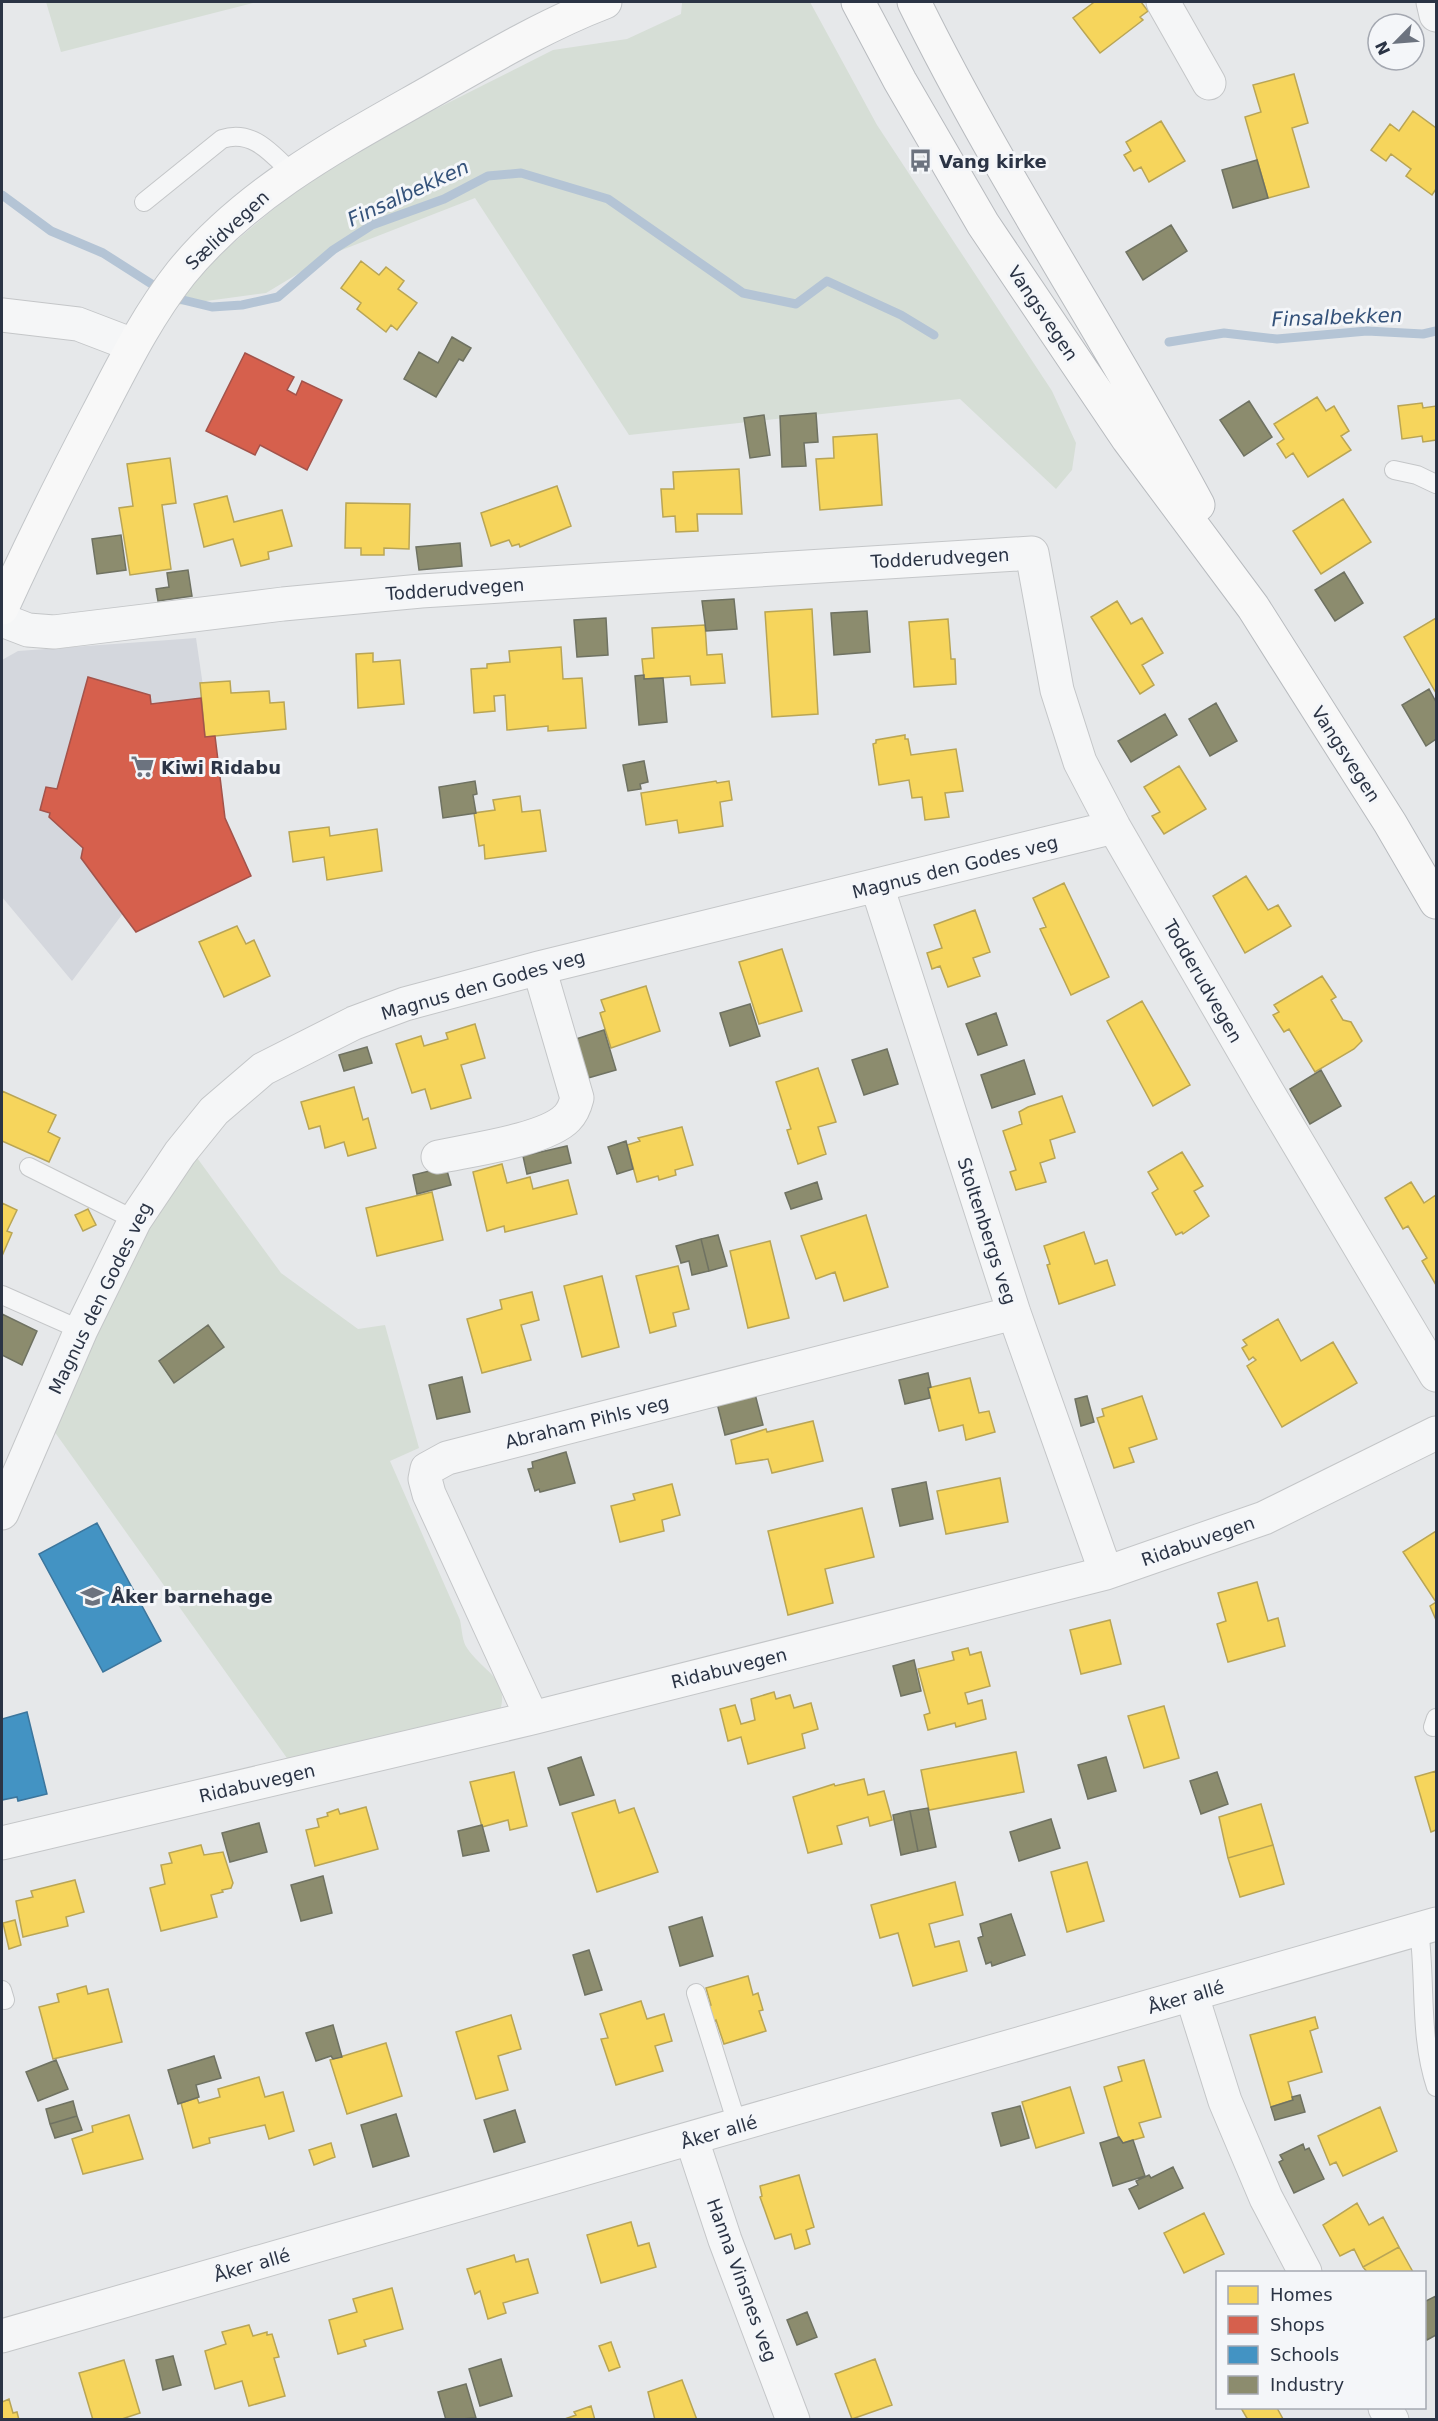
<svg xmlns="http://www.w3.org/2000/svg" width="1438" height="2421" viewBox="0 0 1438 2421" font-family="'DejaVu Sans',sans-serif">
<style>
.built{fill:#d4d7dd}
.green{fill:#d6ded6}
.homes{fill:#f6d55c;stroke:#b9a555;stroke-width:1.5}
.shops{fill:#d6604d;stroke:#a3534b;stroke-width:1.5}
.schools{fill:#4393c3;stroke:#3c769d;stroke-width:1.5}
.industry{fill:#8c8c6e;stroke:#6f7262;stroke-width:1.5}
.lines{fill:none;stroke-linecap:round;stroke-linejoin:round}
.stream{stroke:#b4c4d5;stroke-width:9}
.service-casing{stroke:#c4c6c8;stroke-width:20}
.minor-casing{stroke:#c4c6c8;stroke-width:35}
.tertiary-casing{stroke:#c4c6c8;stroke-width:35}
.primary-casing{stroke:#c2c5c8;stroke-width:35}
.trunk-casing{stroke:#b8bbbf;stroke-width:35}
.service{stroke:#f5f6f7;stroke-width:18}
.minor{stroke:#f5f6f7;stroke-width:33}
.tertiary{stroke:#f5f6f7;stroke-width:33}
.primary{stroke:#f8f8f8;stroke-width:33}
.trunk{stroke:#f8f8f8;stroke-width:33}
.labels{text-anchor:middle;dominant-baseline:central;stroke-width:6;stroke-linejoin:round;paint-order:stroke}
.poi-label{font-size:18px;font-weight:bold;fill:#2b3445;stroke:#f4f6f9;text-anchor:start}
.street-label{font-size:18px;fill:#2b3445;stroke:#f4f6f9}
.water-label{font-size:20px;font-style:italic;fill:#34527a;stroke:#f4f6f9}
</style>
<rect width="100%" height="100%" fill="#e6e8ea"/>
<path class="built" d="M196,638L223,823L173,847L72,981L2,897V660L18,651Z"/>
<path class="green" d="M46,2H257L61,52Z
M686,2H810L877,125L1052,391L1076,443L1072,470L1056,489L960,399L629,435L475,198L329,255L266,293L177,305L206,266L303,184L398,128L553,50L627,39L681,14L682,3Z
M195,1155L281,1273L358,1329L385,1325L419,1448L390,1461L460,1620C462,1629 462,1641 467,1648C483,1672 510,1678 500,1711L289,1761L49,1424L148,1218Z"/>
<path class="homes" d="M1091,2H1141L1148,11L1140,17L1143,20L1100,53L1073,18L1093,3Z
M1294,74L1308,123L1292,128L1309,187L1268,198L1245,117L1261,112L1253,85Z
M1413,111L1436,128V189L1432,195L1406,176L1411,169L1391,154L1386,161L1371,150L1390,124L1399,131Z
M1161,121L1185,161L1149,182L1141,167L1134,171L1124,155L1131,151L1126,142Z
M361,261L379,275L386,267L404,281L398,289L417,303L397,330L391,325L386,332L357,309L361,303L341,288Z
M1317,397L1326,411L1334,406L1349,431L1341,436L1351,450L1308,477L1293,453L1286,458L1277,444L1284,439L1274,424Z
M1422,403L1423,408L1436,406V440L1423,442L1422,436L1402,439L1398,406Z
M877,434L882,505L820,510L816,459L834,458L833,437Z
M170,458L176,503L162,505L171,569L130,575L119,508L133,506L127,464Z
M739,469L742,514H697L698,531L676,532L675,516L663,517L661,489H674L673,472Z
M557,486L571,526L520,547L519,544L512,546L509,540L491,546L481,513Z
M227,496L234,522L282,510L292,546L268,552L269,559L241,566L233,539L204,547L194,504Z
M1343,499L1371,542L1321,574L1293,531Z
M346,503L410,504L409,549L384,548V555H361V548H345Z
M1117,601L1131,624L1142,618L1163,653L1142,665L1154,685L1140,694L1091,617Z
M812,609L818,714L772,717L765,612Z
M1436,618V693L1404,637Z
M948,619L951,659H955L956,684L914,687L909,622Z
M705,625L707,655L722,654L725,683L691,685L690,676L644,679L642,659L654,658L652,628Z
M561,647L563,679L582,678L586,728L548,731V726L507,730L505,695L494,696L495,711L474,713L471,669L487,668V664L510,662L509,651Z
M373,653V662L400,660L404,704L358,708L356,654Z
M230,681L231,693L269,691L270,703L284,702L286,729L205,737L200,683Z
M905,735V739H908L911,755L956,749L963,791L945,793L949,817L925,820L922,797L912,798L909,780L879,785L873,744L876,743V740Z
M1179,766L1206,809L1164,834L1152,816L1160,812L1144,787Z
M716,781L717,783L729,781L732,800L720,802L723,826L679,833L677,820L646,825L641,793Z
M520,796L522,812L540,810L546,851L485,859L484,845L479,846L474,813L495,810L493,800Z
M329,827L330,836L377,829L382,871L327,880L324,857L293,862L289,832Z
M1246,876L1268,910L1278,905L1291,926L1245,953L1213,896Z
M1064,883L1109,977L1071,995L1040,929L1046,927L1033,898Z
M975,910L990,952L973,958L980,976L948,987L940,966L932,969L927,953L942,948L934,925Z
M237,926L246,944L254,940L270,976L224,997L199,942Z
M782,949L802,1011L759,1024L739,962Z
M1322,976L1336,997L1331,1000L1343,1020L1351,1022L1362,1041L1354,1049L1315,1072L1289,1029L1284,1032L1273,1015L1279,1012L1274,1005Z
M646,986L660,1031L611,1048L600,1013L605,1011L601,1000Z
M1142,1001L1190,1085L1153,1106L1107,1021Z
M475,1024L485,1058L461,1065L471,1098L431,1109L425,1089L412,1093L396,1044L421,1036L424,1046L448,1039L446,1033Z
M818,1068L836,1122L818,1127L826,1154L798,1164L787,1130L791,1129L776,1082Z
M354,1087L363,1120L368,1118L376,1148L348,1156L344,1142L325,1148L320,1126L309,1129L301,1102Z
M2,1091L56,1115L48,1132L60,1138L49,1162L2,1141Z
M1062,1096L1075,1132L1050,1140L1055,1158L1040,1163L1046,1182L1016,1190L1010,1172L1016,1170L1003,1131L1022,1124L1019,1112L1028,1107Z
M682,1127L693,1165L675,1170L676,1175L659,1180L658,1176L637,1182L627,1145L640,1141L638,1138Z
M1182,1152L1203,1186L1194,1191L1209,1216L1183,1234L1182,1232L1176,1235L1152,1193L1158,1189L1148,1172Z
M502,1164L507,1183L530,1177L533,1189L568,1180L577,1214L505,1232L504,1226L487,1231L473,1172Z
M1411,1182L1424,1203L1436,1195V1285L1422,1261L1427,1258L1408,1226L1403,1229L1385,1198Z
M432,1192L443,1240L377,1256L366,1208Z
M2,1203L17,1210L7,1231L12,1233L2,1256Z
M88,1209L96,1225L83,1231L75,1215Z
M866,1215L888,1287L844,1301L835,1272L816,1279L801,1236Z
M1084,1232L1095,1264L1107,1260L1115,1285L1059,1304L1047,1265L1050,1264L1044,1246Z
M770,1241L789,1318L748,1328L730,1251Z
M678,1266L689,1309L673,1313L676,1326L650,1333L636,1276Z
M602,1276L619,1347L582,1357L564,1286Z
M532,1292L539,1320L521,1325L531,1360L482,1373L467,1319L502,1309L500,1300Z
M1278,1319L1301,1361L1333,1342L1357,1383L1282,1427L1247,1366L1256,1360L1253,1357L1249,1360L1242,1348L1247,1345L1243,1340Z
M970,1378L979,1413L989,1411L995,1432L966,1440L963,1425L939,1431L928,1388Z
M1142,1396L1157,1439L1129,1448L1134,1462L1114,1468L1097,1418L1104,1416L1102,1409Z
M813,1421L823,1461L772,1473L768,1459L736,1464L731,1440L766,1429L767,1432Z
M1000,1478L1008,1522L946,1534L937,1491Z
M672,1484L680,1515L662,1520L664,1531L620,1542L611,1506L635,1500L633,1494Z
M862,1508L874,1557L825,1569L833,1603L788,1615L768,1531Z
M1436,1531V1620L1430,1606L1436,1602L1403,1552Z
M1257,1582L1268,1621L1278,1618L1285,1646L1228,1662L1217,1624L1226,1621L1218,1593Z
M1110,1620L1121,1664L1081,1674L1070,1630Z
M968,1648L970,1655L981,1652L990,1686L965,1693L968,1704L982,1700L986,1719L956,1727L955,1723L928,1730L924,1715L930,1713L918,1669L954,1660L952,1652Z
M774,1692L776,1699L790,1695L794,1708L811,1703L818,1729L802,1734L805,1748L748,1764L741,1737L728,1741L720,1709L735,1705L741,1724L755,1720L751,1699Z
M1164,1706L1179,1758L1144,1768L1128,1716Z
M1016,1752L1024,1792L929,1810L921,1770Z
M1436,1771V1830L1431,1832L1415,1777Z
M514,1772L527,1826L510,1830L508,1820L482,1827L470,1782Z
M864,1779L868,1795L884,1791L892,1820L870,1826L868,1817L837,1826L842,1844L808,1853L793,1797L834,1784L835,1786Z
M615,1800L619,1813L634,1808L658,1872L597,1892L572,1813Z
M1261,1804L1273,1845L1228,1858L1219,1817Z
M366,1807L378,1849L315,1866L306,1830L319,1827L317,1819L328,1816L327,1813L338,1809L340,1814Z
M201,1845L204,1855L223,1852L233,1883L231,1888L222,1890L223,1892L211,1895L217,1917L161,1931L150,1888L165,1884L161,1865L172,1863L169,1853Z
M1273,1845L1284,1884L1240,1897L1228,1858Z
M1087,1862L1104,1921L1067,1932L1051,1872Z
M75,1880L84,1912L66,1917L68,1926L23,1937L16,1901L33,1897L31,1891Z
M955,1882L963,1915L929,1924L935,1947L959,1941L967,1971L913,1986L898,1933L880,1938L871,1905Z
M15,1920L21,1945L9,1949L3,1923Z
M748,1976L753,1995L758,1993L763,2010L759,2011L766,2031L724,2044L716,2020L712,2023L707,2007L711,2005L706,1988Z
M86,1986L88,1994L108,1989L122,2042L53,2059L39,2007L59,2002L57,1994Z
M641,2001L647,2019L664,2014L672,2041L655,2046L663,2071L616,2085L601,2039L608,2038L600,2014Z
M511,2015L521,2049L498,2056L508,2090L476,2099L456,2032Z
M1315,2017L1318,2028L1310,2031L1322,2072L1288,2082L1293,2100L1271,2107L1250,2035Z
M386,2043L402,2096L347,2114L330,2060Z
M1144,2060L1161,2117L1139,2123L1144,2137L1123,2143L1120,2142L1104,2087L1122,2081L1118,2067Z
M259,2077L265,2097L283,2092L294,2131L269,2139L265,2125L209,2138L210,2143L193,2148L181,2103L197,2098L199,2103L220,2097L218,2089Z
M1070,2087L1084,2133L1036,2148L1022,2102Z
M1380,2107L1397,2151L1343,2176L1336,2162L1330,2165L1318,2136Z
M129,2115L143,2159L83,2174L72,2139L93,2132L92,2126Z
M331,2143L335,2157L314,2165L309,2150Z
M799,2175L814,2227L806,2230L810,2244L795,2249L791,2234L775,2239L760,2197L762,2196L760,2186Z
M1357,2203L1369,2225L1383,2217L1399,2247L1363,2267L1354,2249L1340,2256L1323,2225Z
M1204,2213L1224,2254L1184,2273L1164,2233Z
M631,2222L638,2246L649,2243L656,2267L601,2283L587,2235Z
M1399,2247L1413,2272H1367L1363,2267Z
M514,2255L516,2262L528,2259L538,2293L503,2303L506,2313L488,2319L480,2291L475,2294L467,2269Z
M392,2288L403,2329L364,2340L366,2346L338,2354L329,2320L357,2312L353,2299Z
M249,2325L253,2336L267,2332V2335L272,2334L279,2357L274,2358L285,2396L249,2406L242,2381L215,2389L205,2351L226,2344L222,2332Z
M611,2342L620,2367L609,2371L599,2346Z
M875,2359L892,2405L852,2419L835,2374Z
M124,2360L140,2413L119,2420H93L79,2373Z
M682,2380L697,2420H655L648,2392Z
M9,2399L13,2413L17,2412L19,2420H2V2402Z
M591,2406L595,2420H562L576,2415L574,2412Z
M1241,2408H1277L1283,2419L1248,2420Z"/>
<path class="shops" d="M245,353L294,377L287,390L296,395L302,381L342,400L307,470L260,445L255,455L206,431Z
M88,677L150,695L151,704L201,698L205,737L215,736L225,818L251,876L136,932L81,858L83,848L49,817L50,813L40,810L46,787L57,789Z"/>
<path class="schools" d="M97,1523L161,1641L103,1672L39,1554Z
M27,1712L47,1794L18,1801L17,1797L2,1800V1719Z"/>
<path class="industry" d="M1257,160L1268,198L1233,208L1222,170Z
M1171,225L1187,251L1143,280L1126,252Z
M452,337L471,348L463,361L459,359L436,397L404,379L419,352L438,363Z
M1249,401L1272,437L1244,456L1220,420Z
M816,413L818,442L804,443L806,466L782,467L780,416Z
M764,415L770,455L750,458L744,418Z
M121,535L126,570L97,574L92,539Z
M460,543L462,566L419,570L416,547Z
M188,570L192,596L158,601L156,589L169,587L167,573Z
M1344,572L1363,603L1335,621L1315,590Z
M734,599L737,629L706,631L702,601Z
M867,611L870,652L834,655L831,613Z
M606,618L608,655L577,657L574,620Z
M644,675V679L663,678L667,722L639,725L635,676Z
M1429,689L1436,702V739L1426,746L1402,705Z
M1216,703L1237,741L1210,756L1189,719Z
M1165,714L1177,735L1131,762L1118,741Z
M644,761L648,782L640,784L641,789L628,791L623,765Z
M475,781L477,794L473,795L476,813L443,818L439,787Z
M750,1004L760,1036L730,1046L720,1013Z
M996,1013L1007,1045L978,1055L966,1024Z
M604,1030L616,1070L588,1078L576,1039Z
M367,1047L372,1063L344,1071L339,1055Z
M887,1049L898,1084L864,1095L852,1060Z
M1024,1060L1035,1094L992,1108L981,1075Z
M1321,1070L1341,1106L1310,1124L1290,1089Z
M626,1141L633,1169L617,1174L608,1147Z
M567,1146L571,1163L527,1174L523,1156Z
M446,1167L451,1185L417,1194L413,1175Z
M817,1182L822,1199L791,1209L785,1193Z
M718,1235L727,1266L709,1271L701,1239Z
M701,1239L709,1271L692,1275L689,1261L681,1263L676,1246Z
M2,1314L37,1331L22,1365L2,1355Z
M208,1325L224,1347L174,1383L159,1361Z
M928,1373L931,1387L928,1388L930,1398L905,1404L899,1380Z
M462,1377L470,1412L437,1419L429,1385Z
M755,1394L763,1425L725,1435L717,1403Z
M1087,1396L1094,1422L1081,1426L1075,1399Z
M566,1452L575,1483L540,1492L539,1489L535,1491L528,1469L533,1468L532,1462Z
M926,1482L933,1519L900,1526L892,1489Z
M914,1660L921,1691L901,1696L893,1666Z
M581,1757L594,1795L560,1805L548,1768Z
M1106,1757L1116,1791L1088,1799L1078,1765Z
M1217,1772L1228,1804L1201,1814L1190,1781Z
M928,1808L936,1847L918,1851L910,1811Z
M910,1811L918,1851L901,1855L893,1815Z
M1051,1819L1060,1848L1019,1861L1010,1832Z
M259,1823L267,1852L230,1862L222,1833Z
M482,1825L489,1851L463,1856L458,1831Z
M323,1876L332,1913L301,1921L291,1885Z
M1011,1914L1025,1955L992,1966L991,1962L986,1964L978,1938L983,1936L980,1924Z
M702,1917L713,1956L680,1966L669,1927Z
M589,1950L602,1990L585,1995L573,1955Z
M333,2025L342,2057L333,2059L331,2056L316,2061L306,2033Z
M214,2056L221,2078L196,2085L199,2097L178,2104L168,2070Z
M56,2060L68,2089L38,2101L26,2072Z
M1300,2095L1305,2112L1275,2120L1271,2107L1293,2100L1292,2097Z
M73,2101L77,2116L50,2124L46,2109Z
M1020,2106L1029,2138L1001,2146L992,2113Z
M515,2110L525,2142L494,2152L484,2120Z
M396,2114L409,2156L373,2167L361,2125Z
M77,2116L82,2130L55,2138L50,2124Z
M1119,2137L1123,2143L1133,2140L1145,2176L1113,2186L1100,2143Z
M1303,2144L1305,2150L1309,2148L1324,2179L1294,2193L1279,2162L1283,2160L1280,2155Z
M1173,2167L1183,2188L1139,2209L1129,2189L1138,2185L1136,2181L1149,2175L1151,2178Z
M1436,2296V2335L1427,2340L1424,2336V2302Z
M807,2312L817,2337L797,2345L787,2320Z
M173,2356L181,2385L163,2390L156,2360Z
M501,2359L512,2396L480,2406L469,2369Z
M466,2384L476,2418L446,2420L438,2392Z"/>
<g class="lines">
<path class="stream" d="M2,195L51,231L103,253L161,290
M173,294L179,299L212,307L242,305L278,297L333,250L372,225L444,199L488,176L521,173L608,199L743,293L796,304L827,281L901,315L934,335
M1169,342L1224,333L1277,339L1367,331L1423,334L1436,331"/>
<defs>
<path id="service" d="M144,202L222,139C253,129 272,154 292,173
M1394,470L1417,475L1436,484
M29,1167L135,1220
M2,1295L81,1330
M1433,1727L1436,1718
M1419,1929C1426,1982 1419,2036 1436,2087
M2,1990L5,2000
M696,1993L738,2127"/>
<path id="minor" d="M1163,2L1209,83
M1433,2L1436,15
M2,620L28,630L54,632L283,604L421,591L1032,553L1057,690L1080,762L1114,827L1267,1091L1436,1375
M877,886L1014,1313L1106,1573
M438,1157C470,1150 546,1140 567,1118C573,1112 575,1106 577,1098L539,968
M2,1513L81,1330L135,1220L180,1153L214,1111L263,1069L354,1023L405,1004L539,968L1114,827
M532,1718L429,1494L425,1479L427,1469L447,1458L1014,1313
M2,1843L532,1718L1106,1573L1264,1518L1436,1433
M1192,1996L1225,2101L1266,2198L1305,2272
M692,2140L725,2240L793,2420
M1385,2408L1392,2420"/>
<path id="tertiary" d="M2,315L78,324L133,345
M2,2336L1436,1924"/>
<path id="primary" d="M2,608C32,542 64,478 98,413C123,365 147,316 181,273C248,191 342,142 432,91C488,59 545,25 605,2"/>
<path id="trunk" d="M858,2L900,81L983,224L1128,439L1253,607L1390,823L1436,902
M914,2C999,175 1107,335 1198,505"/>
</defs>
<use href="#service" class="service-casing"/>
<use href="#minor" class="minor-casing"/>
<use href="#tertiary" class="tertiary-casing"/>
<use href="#primary" class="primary-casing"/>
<use href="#trunk" class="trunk-casing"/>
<use href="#service" class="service"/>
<use href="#minor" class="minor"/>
<use href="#tertiary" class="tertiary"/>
<use href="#primary" class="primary"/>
<use href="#trunk" class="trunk"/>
</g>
<defs>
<symbol id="bus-bare" viewBox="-9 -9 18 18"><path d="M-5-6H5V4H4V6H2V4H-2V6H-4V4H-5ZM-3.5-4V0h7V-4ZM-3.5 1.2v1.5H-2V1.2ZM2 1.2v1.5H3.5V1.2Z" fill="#6c737f" stroke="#f4f6f9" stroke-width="2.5" paint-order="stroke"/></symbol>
<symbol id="supermarket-bare" viewBox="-9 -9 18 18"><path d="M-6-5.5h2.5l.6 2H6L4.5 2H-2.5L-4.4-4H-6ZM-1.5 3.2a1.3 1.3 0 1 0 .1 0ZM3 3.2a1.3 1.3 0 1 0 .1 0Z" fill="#6c737f" stroke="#f4f6f9" stroke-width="2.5" paint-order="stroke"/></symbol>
<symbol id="school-bare" viewBox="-9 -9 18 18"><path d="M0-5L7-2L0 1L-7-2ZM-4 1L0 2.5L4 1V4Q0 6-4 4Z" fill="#6c737f" stroke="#f4f6f9" stroke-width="2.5" paint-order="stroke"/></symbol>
</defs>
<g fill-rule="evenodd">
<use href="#bus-bare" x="904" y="144" width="33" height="33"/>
<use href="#supermarket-bare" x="126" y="750" width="33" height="33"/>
<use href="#school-bare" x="76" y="1580" width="33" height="33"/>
</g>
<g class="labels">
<g class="poi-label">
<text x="939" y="161">Vang kirke</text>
<text x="161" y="767">Kiwi Ridabu</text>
<text x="111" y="1596">Åker barnehage</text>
</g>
<g class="street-label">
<text transform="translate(227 230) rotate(-43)">Sælidvegen</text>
<text transform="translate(1043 313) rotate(56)">Vangsvegen</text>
<text transform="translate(940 558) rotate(-3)">Todderudvegen</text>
<text transform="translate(455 589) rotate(-4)">Todderudvegen</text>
<text transform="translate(1346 754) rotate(57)">Vangsvegen</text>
<text transform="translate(955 867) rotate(-14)">Magnus den Godes veg</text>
<text transform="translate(1203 981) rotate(60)">Todderudvegen</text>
<text transform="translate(483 985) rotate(-16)">Magnus den Godes veg</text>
<text transform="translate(987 1231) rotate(72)">Stoltenbergs veg</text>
<text transform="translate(100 1298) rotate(-64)">Magnus den Godes veg</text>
<text transform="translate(587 1422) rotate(-14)">Abraham Pihls veg</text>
<text transform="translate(1198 1541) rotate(-19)">Ridabuvegen</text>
<text transform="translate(729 1668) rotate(-14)">Ridabuvegen</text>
<text transform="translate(257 1783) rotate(-13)">Ridabuvegen</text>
<text transform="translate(1186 1997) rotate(-16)">Åker allé</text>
<text transform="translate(719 2132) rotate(-16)">Åker allé</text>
<text transform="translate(252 2265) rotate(-16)">Åker allé</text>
<text transform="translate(742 2280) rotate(70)">Hanna Vinsnes veg</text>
</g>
<g class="water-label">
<text transform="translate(408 193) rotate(-25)">Finsalbekken</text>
<text transform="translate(1337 317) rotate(-2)">Finsalbekken</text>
</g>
</g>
<rect width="1438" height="2421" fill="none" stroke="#2b3445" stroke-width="6"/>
<rect x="1216" y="2271" width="210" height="138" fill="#f4f6f9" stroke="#a4a8b1" stroke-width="1.5"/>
<rect x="1228" y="2286" width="30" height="18" fill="#f6d55c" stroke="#a4a8b1" stroke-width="1.5"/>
<text x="1270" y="2301" font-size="18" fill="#2b3445">Homes</text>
<rect x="1228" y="2316" width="30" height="18" fill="#d6604d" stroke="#a4a8b1" stroke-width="1.5"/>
<text x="1270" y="2331" font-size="18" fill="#2b3445">Shops</text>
<rect x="1228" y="2346" width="30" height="18" fill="#4393c3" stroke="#a4a8b1" stroke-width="1.5"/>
<text x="1270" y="2361" font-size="18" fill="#2b3445">Schools</text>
<rect x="1228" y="2376" width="30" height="18" fill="#8c8c6e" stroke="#a4a8b1" stroke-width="1.5"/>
<text x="1270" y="2391" font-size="18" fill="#2b3445">Industry</text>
<g transform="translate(1396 42) rotate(245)"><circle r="28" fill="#f4f6f9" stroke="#a4a8b1" stroke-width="1.5"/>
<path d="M0-4.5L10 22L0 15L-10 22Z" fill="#6c737f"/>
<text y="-9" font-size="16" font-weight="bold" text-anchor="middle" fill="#2b3445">N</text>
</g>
</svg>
